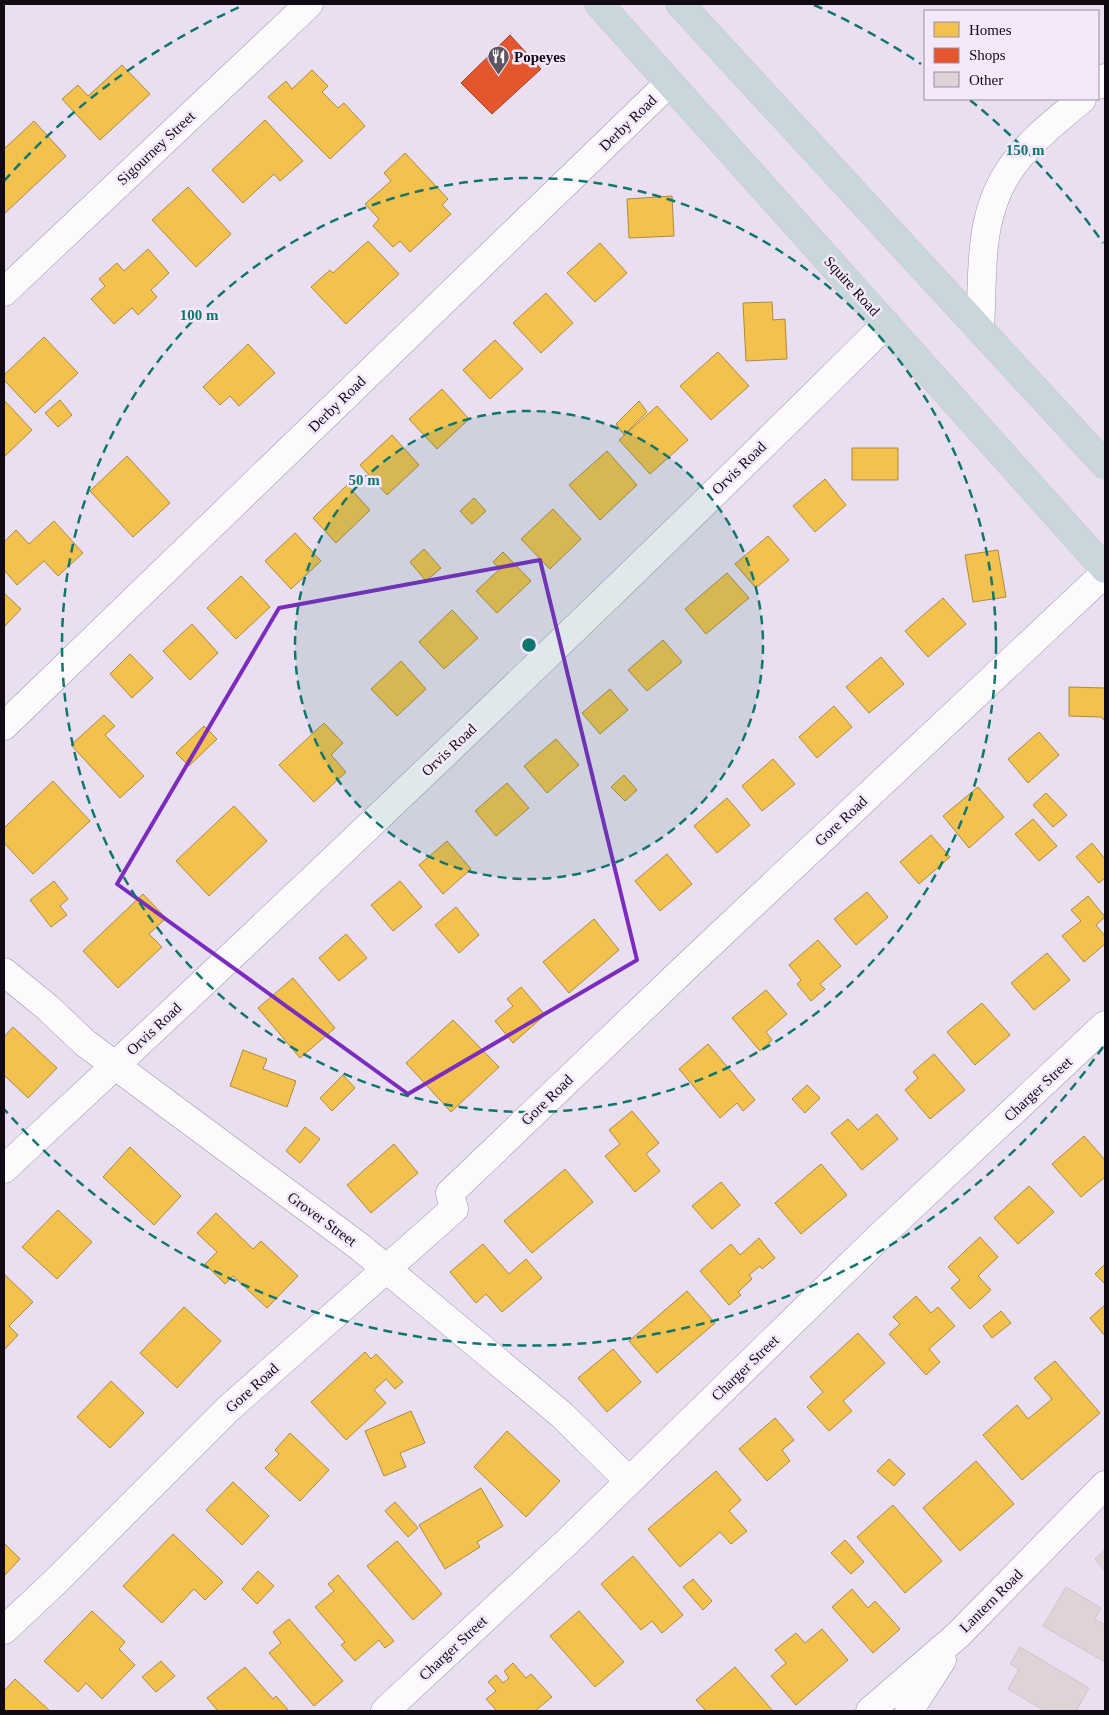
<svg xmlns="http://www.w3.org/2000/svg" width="1109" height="1715" viewBox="0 0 1109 1715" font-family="Georgia,serif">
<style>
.homes{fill:#f2c14e;stroke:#ae8a3d}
.shops{fill:#e4572e;stroke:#a54026}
.building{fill:#dfd3d7;stroke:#cfc4c8}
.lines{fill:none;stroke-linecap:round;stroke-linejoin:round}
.minor-casing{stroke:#9e96a3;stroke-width:29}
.highway-casing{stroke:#c8c3ca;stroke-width:29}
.minor{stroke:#fcfafd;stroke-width:28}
.highway{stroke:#c9d6db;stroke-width:28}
.marked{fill:none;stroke:#7b2cbf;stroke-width:4;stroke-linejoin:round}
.ring{fill:none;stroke:#0f766e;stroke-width:2.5;stroke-dasharray:9 6}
.labels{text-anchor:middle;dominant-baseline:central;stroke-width:5;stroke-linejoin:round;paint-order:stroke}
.poi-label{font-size:15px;font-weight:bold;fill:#110a14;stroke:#f4e8fb;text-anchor:start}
.street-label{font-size:15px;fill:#110a14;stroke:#f4e8fb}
.centre{fill:#0f766e;stroke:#f4e8fb;stroke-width:2.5}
.ring-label{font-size:15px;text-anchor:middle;font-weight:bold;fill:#0f766e;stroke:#f4e8fb;stroke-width:5;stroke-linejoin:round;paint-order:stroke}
</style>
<rect width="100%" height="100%" fill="#eadff0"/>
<path class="homes" d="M122,65L150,94L100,140L62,99L78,85L88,96Z
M312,70L328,86L322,92L338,108L344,103L365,126L330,159L268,97L286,81L292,89Z
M265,120L303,161L280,181L274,174L243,203L212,170Z
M34,121L66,156L4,214V149Z
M405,153L448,199L442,205L451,214L410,252L400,241L393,247L373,226L379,219L365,204L391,181L384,173Z
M188,187L231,234L196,267L152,220Z
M672,196L674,236L629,238L627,199Z
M368,241L399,274L346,324L311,287L330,270L333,273Z
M600,243L627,273L595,302L567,273Z
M148,249L169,273L151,290L157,297L138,315L132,308L114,324L91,299L105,286L99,279L117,263L124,271Z
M546,293L573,323L541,353L513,323Z
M772,302L773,320L785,319L787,359L746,361L743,303Z
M44,337L78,373L35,413L4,380V375Z
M495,340L523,369L490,399L463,370Z
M248,344L275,373L239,406L230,396L220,405L203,387Z
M718,352L749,386L711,420L680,386Z
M442,389L469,419L437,449L409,419Z
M4,400L32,430L4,457Z
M60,400L72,415L58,427L45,413Z
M639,401L647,412L624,435L616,424Z
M657,406L688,440L650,474L619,440Z
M392,435L419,465L387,495L360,465Z
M852,448H898V480H852Z
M607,451L637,485L600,520L569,485Z
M127,456L170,503L133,537L90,491Z
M825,479L846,505L815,532L793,506Z
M347,485L370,510L336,543L313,518Z
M474,498L486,511L472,524L460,511Z
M553,509L581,539L550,569L521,539Z
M54,521L83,553L58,576L44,561L17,585L4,570V542L16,530L29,544Z
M295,533L321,561L291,589L265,561Z
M768,536L789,560L756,588L735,564Z
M424,549L441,568L426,581L410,562Z
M998,550L1006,597L973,602L965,555Z
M503,552L531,581L497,613L476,591L500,569L493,562Z
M727,573L749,598L706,634L685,609Z
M241,576L270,607L236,639L207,608Z
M4,593L21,609L4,627Z
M943,598L966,624L928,657L905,631Z
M452,610L478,638L444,669L419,642Z
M192,624L218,653L190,680L163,651Z
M663,640L682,662L647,691L628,670Z
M130,654L153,678L132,698L110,674Z
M881,657L904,684L869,713L846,687Z
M401,661L426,689L397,716L371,689Z
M1069,687L1105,688V721L1101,717L1069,716Z
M610,689L628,710L600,734L582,713Z
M834,706L852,727L817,758L799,737Z
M104,715L115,726L105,735L144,776L120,798L71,745Z
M324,723L343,743L331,755L346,772L314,802L279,765Z
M204,726L217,739L189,766L176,753Z
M1039,732L1059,755L1028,783L1008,759Z
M556,739L579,765L547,793L524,766Z
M773,759L795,784L762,811L742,786Z
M624,775L637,790L625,801L611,787Z
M53,781L90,821L33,874L4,843V828Z
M507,783L529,808L496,836L475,811Z
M978,787L1004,817L969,848L943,816Z
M1046,793L1067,815L1053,827L1033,805Z
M727,798L750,825L717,853L694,826Z
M234,806L267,841L209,896L176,861Z
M1033,819L1057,846L1039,861L1015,834Z
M931,835L950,857L919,884L900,862Z
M447,841L471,869L443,894L419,865Z
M1092,843L1105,859V878L1099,883L1076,857Z
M667,854L692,884L660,911L635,881Z
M54,881L68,899L60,906L67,915L51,927L30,900Z
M400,881L422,907L393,931L371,905Z
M867,892L888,917L856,945L834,919Z
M143,894L166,918L149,934L162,947L118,988L83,951Z
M1088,896L1105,917L1096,925L1105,936V944L1084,962L1062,936L1081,921L1071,910Z
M456,907L479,935L459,953L435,925Z
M594,919L619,950L569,993L543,962Z
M346,934L367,958L339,981L319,958Z
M818,940L841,966L820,984L825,989L811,1001L797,984L801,980L789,965Z
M1047,953L1070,980L1034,1010L1011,983Z
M293,978L335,1028L300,1058L258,1008Z
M521,987L545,1015L513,1043L495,1021L513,1006L507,999Z
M766,990L787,1014L766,1032L772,1040L760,1051L732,1018Z
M982,1003L1010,1035L975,1065L947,1032Z
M453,1020L499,1067L451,1112L406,1063Z
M13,1027L57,1068L28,1098L4,1075V1037Z
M708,1044L755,1100L743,1111L737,1103L720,1118L679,1069Z
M243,1050L267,1059L263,1069L296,1081L287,1107L230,1086Z
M934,1054L965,1090L930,1119L905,1090L918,1078L913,1072Z
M343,1075L355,1088L332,1111L320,1098Z
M807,1085L820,1098L805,1113L792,1099Z
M632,1111L659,1143L646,1154L660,1171L635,1192L605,1156L620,1144L609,1130Z
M877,1114L898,1139L862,1170L831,1133L848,1119L858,1130Z
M305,1127L320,1139L300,1163L286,1151Z
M1084,1136L1105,1160V1177L1081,1197L1052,1164Z
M394,1144L418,1173L371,1213L347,1185Z
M130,1147L181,1196L154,1225L103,1177Z
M821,1164L847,1195L801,1234L775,1203Z
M565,1169L593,1202L532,1253L504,1221Z
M721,1182L740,1205L712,1229L692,1206Z
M1029,1186L1054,1212L1018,1244L994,1218Z
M58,1210L92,1242L57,1279L22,1247Z
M216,1213L253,1249L261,1241L298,1276L267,1308L233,1276L225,1284L205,1264L217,1252L197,1233Z
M980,1237L998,1257L978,1276L991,1290L970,1309L951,1288L960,1280L948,1267Z
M759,1238L775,1258L762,1269L760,1266L749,1275L752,1279L738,1292L741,1295L729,1305L700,1271L731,1244L740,1255Z
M483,1244L509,1274L526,1259L542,1278L502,1312L486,1294L476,1303L450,1272Z
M1105,1264V1284L1095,1274Z
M4,1274L33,1302L9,1326L18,1335L4,1350Z
M687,1291L715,1323L657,1373L629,1341Z
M916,1296L931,1313L938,1307L955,1326L929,1349L940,1362L926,1375L889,1334L900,1324L893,1317Z
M1105,1305V1336L1090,1318Z
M184,1307L221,1341L177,1388L140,1353Z
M1001,1311L1011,1323L992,1338L983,1326Z
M858,1333L885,1363L843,1401L852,1411L829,1431L807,1407L823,1392L810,1377Z
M613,1349L641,1382L607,1412L578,1378Z
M365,1352L371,1359L376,1354L403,1382L395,1389L386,1379L374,1390L386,1403L346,1440L311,1402Z
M1055,1361L1100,1413L1022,1480L983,1435L1017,1405L1028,1419L1052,1399L1034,1378Z
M111,1381L144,1413L110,1448L77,1417Z
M411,1411L425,1443L400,1453L406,1467L384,1476L365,1431Z
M775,1418L794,1440L782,1450L790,1461L767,1481L739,1449Z
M507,1431L560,1481L526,1517L474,1467Z
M290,1433L329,1470L300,1501L265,1468L279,1454L275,1450Z
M889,1459L905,1474L894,1486L877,1471Z
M976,1461L1014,1504L960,1551L923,1508Z
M716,1471L741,1500L729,1511L747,1531L731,1544L720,1532L680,1567L648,1529Z
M233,1482L269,1516L242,1545L206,1510Z
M481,1488L503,1526L477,1542L480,1547L445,1569L419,1525Z
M395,1502L418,1528L408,1537L385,1511Z
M893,1505L942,1561L905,1593L857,1537Z
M173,1534L223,1582L205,1600L194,1589L162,1623L123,1586Z
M845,1540L864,1562L851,1574L831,1553Z
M397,1541L442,1594L413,1620L367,1566Z
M4,1543L20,1559L4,1576Z
M633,1556L683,1615L662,1633L652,1621L641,1630L601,1584Z
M258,1571L274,1586L257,1604L242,1589Z
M338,1575L394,1641L385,1648L379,1640L355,1661L341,1645L345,1642L315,1607L334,1591L328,1584Z
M693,1579L712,1601L703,1610L683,1587Z
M852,1589L868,1608L875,1601L900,1629L873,1653L832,1607Z
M92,1611L125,1642L119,1649L135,1665L102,1699L86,1683L78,1692L44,1661Z
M579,1611L624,1662L595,1687L550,1636Z
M289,1619L343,1681L314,1706L269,1653L281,1643L273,1632Z
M822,1629L848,1660L796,1705L771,1676L786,1663L775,1650L796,1633L805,1643Z
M161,1661L175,1676L156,1692L142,1677Z
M513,1663L526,1678L531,1674L552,1697L535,1711H497L486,1699L496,1691L488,1682L496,1675L503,1683L509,1678L504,1671Z
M245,1667L273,1699L276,1696L289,1711H218L207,1698Z
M735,1667L773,1711H706L696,1700Z
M15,1679L50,1711H4V1691Z"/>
<path class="shops" d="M510,35L541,69L492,114L461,83Z"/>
<path class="building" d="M1105,1550V1571L1095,1559Z
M1066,1587L1101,1608L1095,1619L1105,1625V1662L1043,1626Z
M1020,1647L1089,1688L1076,1711H1045L1008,1689L1019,1669L1010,1664Z"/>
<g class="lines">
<defs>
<path id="minor" d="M1098,85L1105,78
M4,292L309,4
M980,328C984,265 976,208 1020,156C1037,135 1061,117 1082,99
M4,726L669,83
M4,972L47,1007L85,1043L360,1247L562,1415L629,1481
M4,1169C302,892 597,611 886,324
M4,1630L55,1582L228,1409L454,1209L450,1193L686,967L1105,573
M385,1711L568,1541L877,1239L1105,1025
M870,1711L958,1635L1105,1485
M909,1711L942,1660"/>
<path id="highway" d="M599,4L1105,569
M680,4L1105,465"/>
</defs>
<use href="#minor" class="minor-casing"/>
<use href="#highway" class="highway-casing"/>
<use href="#minor" class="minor"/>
<use href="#highway" class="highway"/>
</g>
<path class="marked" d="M540,560L637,960L408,1094L117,884L279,608Z"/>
<circle cx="529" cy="645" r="234" fill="#0f766e" fill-opacity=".12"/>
<g class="ring">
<circle cx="529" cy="645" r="234"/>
<circle cx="529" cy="645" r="467"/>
<path d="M1103 1047A701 701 0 0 1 4 1109M4 181A701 701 0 0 1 244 5M814 5A701 701 0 0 1 921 64M970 100A701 701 0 0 1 1103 243"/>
</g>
<defs>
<symbol id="restaurant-pin" viewBox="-11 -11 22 30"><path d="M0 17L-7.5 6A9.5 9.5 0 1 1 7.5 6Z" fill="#5d5561" stroke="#f4e8fb"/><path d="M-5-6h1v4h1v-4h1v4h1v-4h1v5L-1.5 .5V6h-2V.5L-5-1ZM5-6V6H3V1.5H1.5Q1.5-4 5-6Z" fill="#fff"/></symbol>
</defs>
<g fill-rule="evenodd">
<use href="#restaurant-pin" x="486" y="44" width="25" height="34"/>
</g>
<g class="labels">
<g class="poi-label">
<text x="514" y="57">Popeyes</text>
</g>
<g class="street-label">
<text transform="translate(628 123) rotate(-44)">Derby Road</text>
<text transform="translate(156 148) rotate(-43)">Sigourney Street</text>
<text transform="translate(852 286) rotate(48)">Squire Road</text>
<text transform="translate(337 404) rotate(-44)">Derby Road</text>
<text transform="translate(739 468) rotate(-44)">Orvis Road</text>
<text transform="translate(449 750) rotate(-43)">Orvis Road</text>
<text transform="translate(841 821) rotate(-43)">Gore Road</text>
<text transform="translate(154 1029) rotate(-43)">Orvis Road</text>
<text transform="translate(1038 1089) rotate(-43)">Charger Street</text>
<text transform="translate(547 1100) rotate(-44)">Gore Road</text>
<text transform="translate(322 1219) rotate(36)">Grover Street</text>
<text transform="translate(745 1368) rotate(-44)">Charger Street</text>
<text transform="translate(252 1388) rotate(-42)">Gore Road</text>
<text transform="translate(991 1601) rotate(-45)">Lantern Road</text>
<text transform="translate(453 1648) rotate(-43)">Charger Street</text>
</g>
</g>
<circle cx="529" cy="645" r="8" class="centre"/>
<g class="ring-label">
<text x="1025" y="155">150 m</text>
<text x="199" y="320">100 m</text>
<text x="364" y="485">50 m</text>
</g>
<rect width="1109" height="1715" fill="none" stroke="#110a14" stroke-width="10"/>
<rect x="924" y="10" width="175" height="90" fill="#f4e8fb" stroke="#998f9f"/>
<rect x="934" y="22" width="25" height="15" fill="#f2c14e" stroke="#998f9f"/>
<text x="969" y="35" font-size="15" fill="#110a14">Homes</text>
<rect x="934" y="48" width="25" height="15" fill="#e4572e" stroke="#998f9f"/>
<text x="969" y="60" font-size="15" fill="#110a14">Shops</text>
<rect x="934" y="72" width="25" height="15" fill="#dfd3d7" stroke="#998f9f"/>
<text x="969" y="85" font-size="15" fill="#110a14">Other</text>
</svg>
